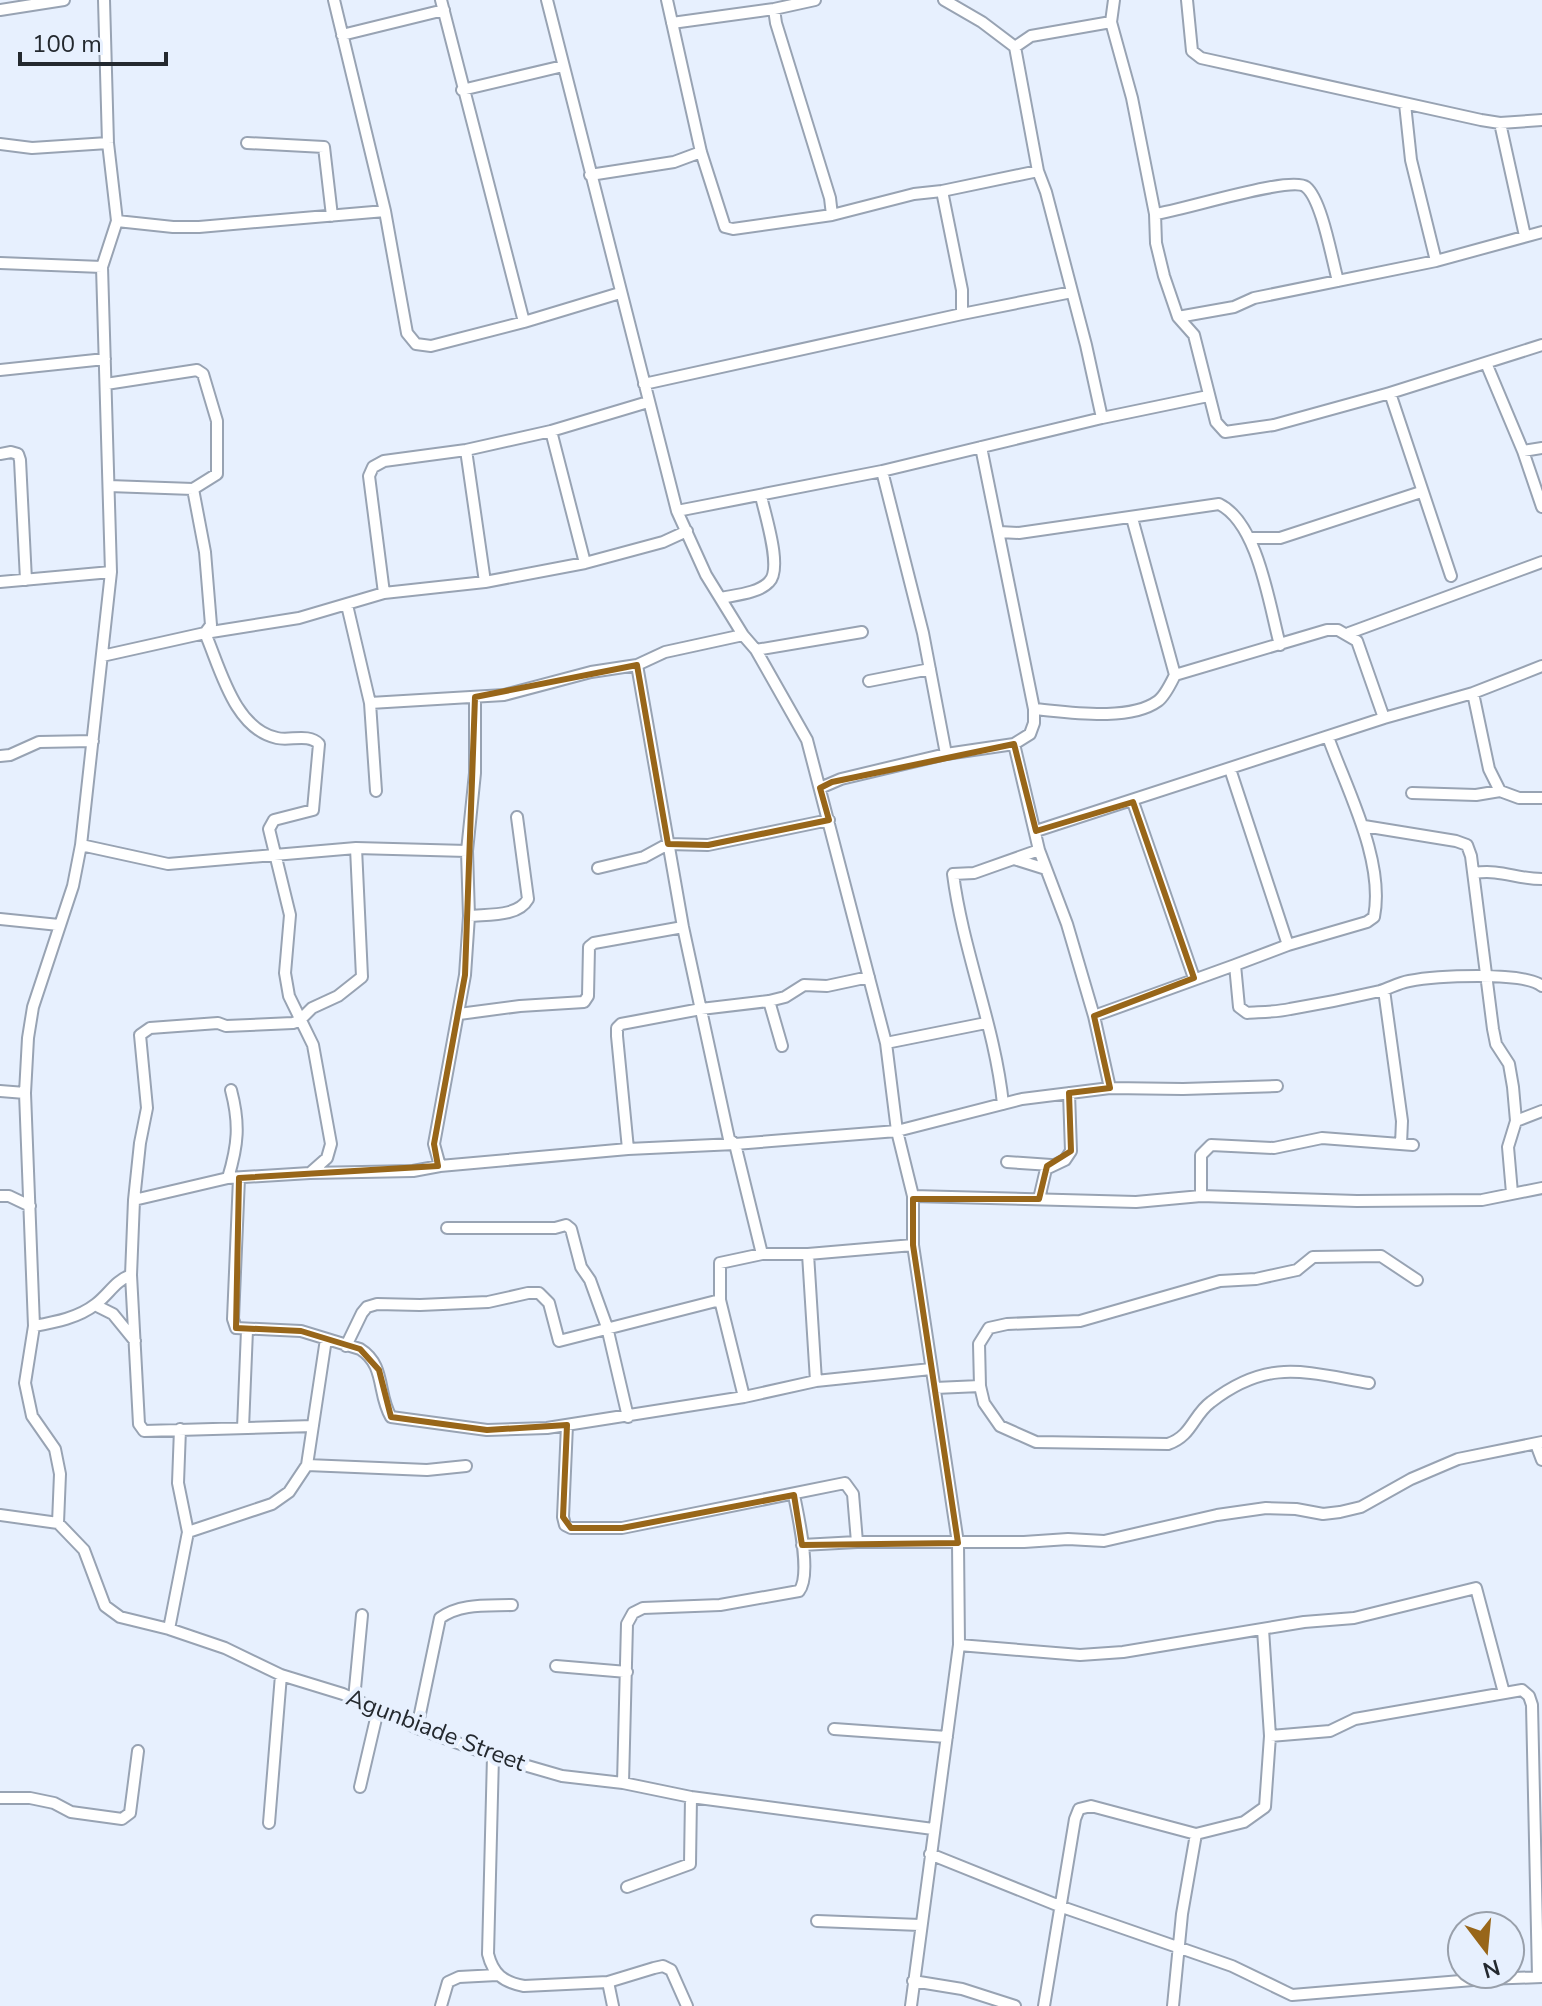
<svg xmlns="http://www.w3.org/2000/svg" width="1542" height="2006" viewBox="0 0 1542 2006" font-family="'Nunito Sans',sans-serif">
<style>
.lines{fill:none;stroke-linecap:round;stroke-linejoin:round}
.street-casing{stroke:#98a3b3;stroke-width:14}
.street{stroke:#fff;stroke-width:10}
.marked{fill:none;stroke:#986619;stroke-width:6;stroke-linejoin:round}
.labels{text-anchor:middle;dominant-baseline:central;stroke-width:8;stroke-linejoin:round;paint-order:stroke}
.street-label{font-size:24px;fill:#24292f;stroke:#e7f0fe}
</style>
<rect width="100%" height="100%" fill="#e7f0fe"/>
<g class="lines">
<defs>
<path id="street" d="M334,0L385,211L407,333L416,344L431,346L524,322L620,293
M441,0L524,322
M547,0L677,511L706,575L743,635L756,650L807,740L886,1043L897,1131L913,1196V1245L958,1543L959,1645L911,2006
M667,0L701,152L725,227L733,229L832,215L914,194L942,191L1038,171
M944,0L982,22L1015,47L1038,171L1046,192L1086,345L1102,418
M1114,0L1111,22L1132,98L1155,214L1156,243L1164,276L1178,317L1194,335L1216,422L1225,432L1274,425L1390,393
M1187,0L1192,51L1201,58L1481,120L1500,123L1542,120
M774,9L776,23L830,198L832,215
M0,10L64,0
M672,23L774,9L815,0
M342,35L444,10
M1015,47L1031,36L1111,22
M462,90L563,66
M1500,123L1525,236
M247,143L324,147L332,216
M0,144L32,148L108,143
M590,175L674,162L701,152
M942,191L962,290V314
M1155,214C1181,211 1291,175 1306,187C1322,200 1332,260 1338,281
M117,221L173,227H199L385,211
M1436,261L1542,232
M0,263L102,267
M1178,317L1234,307L1254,298L1436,261L1411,160L1405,104
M1486,363L1523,451L1542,507
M0,370L105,359
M106,384L197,370L203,374L217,421V474L193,489L205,552L211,625L205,633C220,667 234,729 277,738C290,741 309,733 319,744L313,810L274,820L269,829L290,915L285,973L289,996L313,1045L331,1144L327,1158L310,1173
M644,384L962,314L1072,292
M551,431L585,563
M981,447L1034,709
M466,450L485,582
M1523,451L1542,448
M0,454L11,452L18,454L20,460L26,580
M882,471L923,633L946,754
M109,486L193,489
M677,511L882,471L1102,418L1208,396
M1132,518L1175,675
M999,532L1019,533L1219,504C1258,523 1269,604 1280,645
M1249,538H1280L1421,492
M1451,576L1390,393L1542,345
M0,582L111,572
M384,593L369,476L373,467L384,461L466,450L551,431L648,402
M721,598C735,595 759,593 769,582C783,569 765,515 761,496
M347,605L370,703L376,791
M1349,633L1542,562
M756,650L862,632
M102,656L205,633L299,618L384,593L485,582L585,563L663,542L687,531
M637,665L683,927L729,1139L735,1144L762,1254
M869,681L930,669
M1473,693L1489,769L1500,791L1519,798H1542
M370,703L504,695L591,672L637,665L665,652L743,635
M1014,744L1039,850L1067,924L1094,1016L1110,1088
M0,756L10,755L39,742L93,741
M1230,769L1288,945
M820,788L841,779L946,754L1014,744L1030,734L1034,723V709C1068,712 1129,722 1158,701C1165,696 1171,683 1175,675L1327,630H1338L1357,641L1384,718
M1412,793L1476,795L1500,791
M1133,802L1194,978
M1364,826L1456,841L1467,845L1471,856L1493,1029L1496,1044L1509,1064L1513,1087L1516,1121L1508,1147L1512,1193
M1036,831L1384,718L1473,693L1542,666
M81,845L168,864L356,848L467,851
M1014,859L1046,869
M598,868L644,857L668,844L708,845L829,820
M1474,873C1502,869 1515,879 1542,879
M469,916C488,914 518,917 528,899L517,817
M0,919L59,925
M1235,965L1288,945L1367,922L1374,917C1385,861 1347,790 1328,737
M1384,990L1402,1121L1401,1144
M769,1001L782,1046
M459,1014L520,1006L584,1002L588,996L589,947L594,943L683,927
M1094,1016L1235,965L1239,1007L1247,1013C1261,1012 1276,1012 1290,1009C1320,1004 1350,998 1380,991C1390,988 1398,983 1409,981C1434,976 1523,971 1542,986
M886,1043L986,1023
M0,1091L25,1093
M1003,1104C995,1026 963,952 953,874L974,873L1039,850
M1516,1121L1542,1111
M628,1149L617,1036V1028L621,1024L701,1009L769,1001L785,997L804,985L827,986L869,977
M1007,1162L1051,1165
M440,1166L434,1144L465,975L469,916L467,851L475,773V697
M228,1178C238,1145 240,1124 231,1090
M239,1178L233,1319L236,1328L301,1331L360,1349C386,1365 377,1394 391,1417L487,1430L547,1428L744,1397L816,1381L931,1369
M0,1196H9L30,1206
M913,1196L1136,1202L1201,1196L1357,1201L1482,1200L1542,1188
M1201,1196V1155L1211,1145L1274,1148L1322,1138L1413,1145
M1039,1199L1046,1169L1065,1160L1071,1151L1069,1093
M134,1200L228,1178L310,1173L413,1171L440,1166L628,1149L735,1144L897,1131L1022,1099L1110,1088L1183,1089L1277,1086
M447,1228H555L566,1225L571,1229L581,1267L590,1280L607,1327L628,1417
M808,1254L816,1381
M95,1305L113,1314L135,1341
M34,1326C56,1322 78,1318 96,1304C109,1294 115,1281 131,1275
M346,1346L362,1313L367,1307L377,1304L420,1305L488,1302L528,1293H539L549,1303L559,1341L720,1300
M980,1386L979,1344L989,1328L1007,1324L1080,1321L1220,1281L1256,1279L1297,1270L1313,1257L1381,1256L1417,1280
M935,1388L980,1386L984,1403L1000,1426L1036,1442L1168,1444C1192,1436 1193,1415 1211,1402C1268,1358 1304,1372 1369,1383
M744,1397L720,1300V1263L762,1254H808L913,1245
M567,1425L563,1517L565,1525L571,1528H622L845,1483L853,1494L857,1542
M313,1426L144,1431L139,1424L131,1275L134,1200L140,1143L147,1108L140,1035L150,1028L218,1023L226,1026L293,1023L299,1021L312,1008L338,996L362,977L356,848
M243,1428L247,1330
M1536,1444L1542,1460
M307,1465L427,1470L466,1466
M0,1515L58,1523L84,1550L105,1606L120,1617L169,1629L225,1648L281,1675L343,1694L417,1728L493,1756L562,1776L623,1783L691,1797L933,1829
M58,1523L60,1474L55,1449L32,1416L25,1383L34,1326L25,1093L28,1038L33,1007L73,886L81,845L111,572L102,267L117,221L108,143L104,0
M188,1532L272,1504L289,1492L307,1465L326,1339
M802,1545L857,1542H1024L1068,1539L1104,1541L1217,1515L1266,1508L1296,1509L1323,1514L1340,1512L1361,1507L1411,1479L1458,1459L1542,1442
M169,1629L188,1532L178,1483L180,1429
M1263,1629L1270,1736L1330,1731L1355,1719L1522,1690L1529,1696L1532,1705L1538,1976
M959,1645L1080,1655L1123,1652L1304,1622L1354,1618L1476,1588L1504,1693
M556,1666L627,1672
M354,1699L362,1615
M417,1728L440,1618C461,1603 487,1606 512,1605
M834,1729L947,1737
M493,1756L488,1954C493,1974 503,1982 524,1986L608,1982L613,2006
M623,1783L627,1624L633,1613L643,1608L720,1605L799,1591C812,1575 798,1516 794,1495
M360,1787L378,1710
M0,1798H30L54,1803L71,1812L122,1819L130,1813L138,1751
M269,1823L281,1675
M930,1854L1062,1907L1232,1966L1292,1995L1485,1979L1542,1977
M627,1887L690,1864L691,1797
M817,1921L920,1925
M913,1981L962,1989L1015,2006
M608,1982L654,1968L663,1966L671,1970L687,2006
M441,2006L448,1982L459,1977L497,1975
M1044,2006L1075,1819L1079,1809L1091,1806L1196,1834
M1173,2006L1182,1914L1196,1834L1244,1822L1265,1807L1270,1736"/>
</defs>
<use href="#street" class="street-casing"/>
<use href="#street" class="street"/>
</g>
<path class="marked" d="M637,665L668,844L708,845L829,820L820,788L832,782L1014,744L1036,831L1133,802L1194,978L1094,1016L1110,1088L1069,1093L1071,1151L1047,1166L1039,1199H913V1245L958,1543L802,1545L794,1495L622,1528H571L563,1517L567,1425L487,1430L391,1417L379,1370L360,1349L301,1331L236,1328L239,1178L438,1166L434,1144L465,975L475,697Z"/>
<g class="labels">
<g class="street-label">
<text transform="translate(436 1730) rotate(21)">Agunbiade Street</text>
</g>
</g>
<g transform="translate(1486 1950) rotate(164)"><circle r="38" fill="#e7f0fe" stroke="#99a0ab" stroke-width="2"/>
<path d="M0-6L14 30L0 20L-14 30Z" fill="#986619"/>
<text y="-12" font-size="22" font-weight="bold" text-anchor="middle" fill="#24292f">N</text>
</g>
<path d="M20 52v12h146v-12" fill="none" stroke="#24292f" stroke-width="4"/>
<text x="32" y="52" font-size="24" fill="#24292f" stroke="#e7f0fe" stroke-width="6" paint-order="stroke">100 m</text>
</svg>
